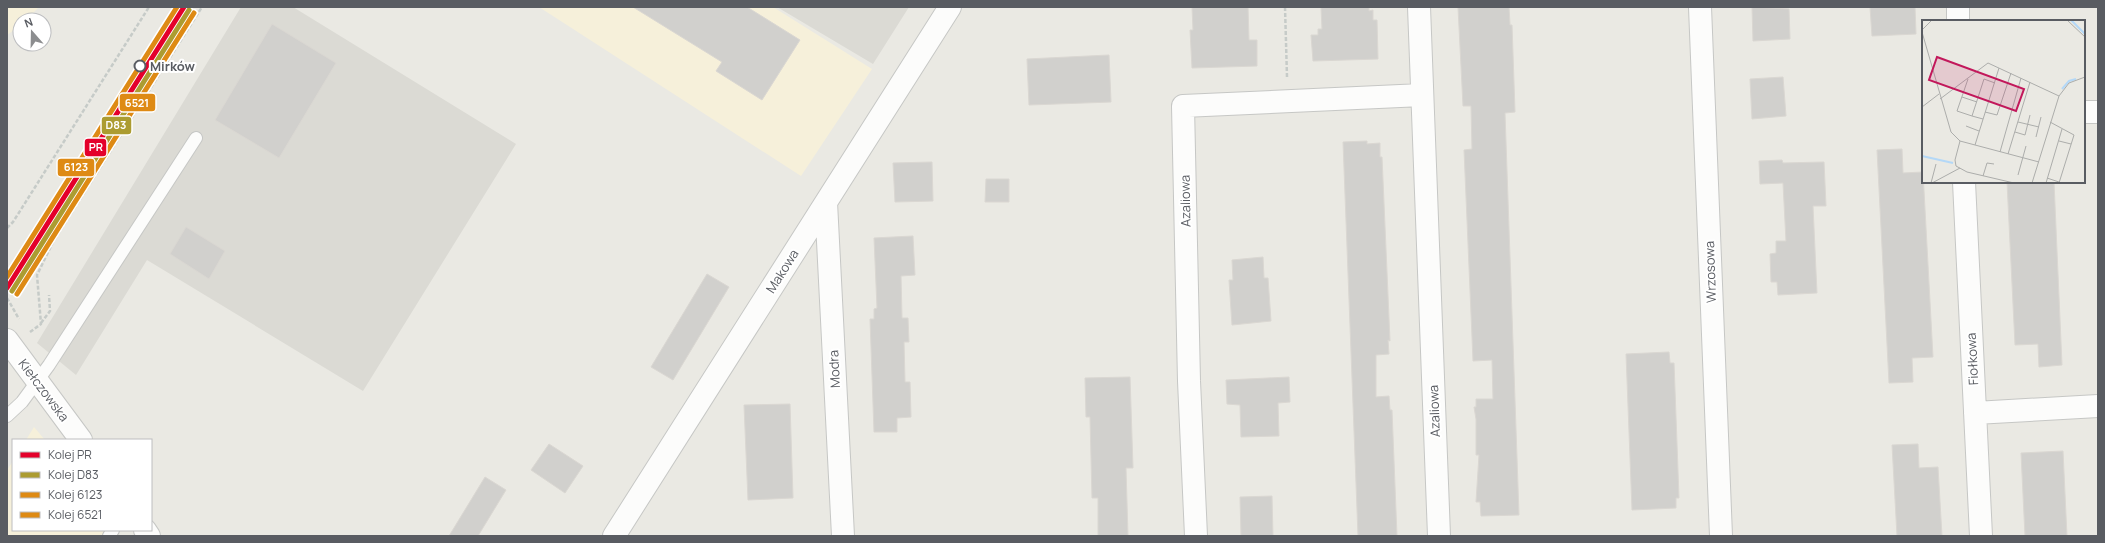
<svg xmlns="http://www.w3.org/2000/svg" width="2105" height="543" viewBox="0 0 2105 543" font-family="Manrope,sans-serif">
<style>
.commercial{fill:#f6f0da}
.industrial{fill:#dbdad4}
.building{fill:#d1d0cd;stroke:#dad7d2}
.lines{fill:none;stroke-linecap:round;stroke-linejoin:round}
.service-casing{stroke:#c6c7c5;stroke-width:14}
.minor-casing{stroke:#c6c7c5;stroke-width:24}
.path{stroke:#c6cbc8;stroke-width:2.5;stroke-dasharray:4 2;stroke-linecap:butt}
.service{stroke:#fcfcfb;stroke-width:12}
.minor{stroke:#fcfcfb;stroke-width:22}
.rail-1-casing{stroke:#fff;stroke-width:8}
.rail-2-casing{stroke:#fff;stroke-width:8}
.rail-3-casing{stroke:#fff;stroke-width:8}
.rail-4-casing{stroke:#fff;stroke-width:8}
.rail-1{stroke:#e4002b;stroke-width:5}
.rail-2{stroke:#ac9c31;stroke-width:5}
.rail-3{stroke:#de8a14;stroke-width:5}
.rail-4{stroke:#de8a14;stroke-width:5}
.stop-dot{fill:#fff;stroke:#595c62;stroke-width:2}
.labels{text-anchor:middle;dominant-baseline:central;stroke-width:4;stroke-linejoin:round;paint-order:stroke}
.stop-label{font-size:13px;font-weight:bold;fill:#595c62;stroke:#fff;text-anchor:start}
.street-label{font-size:13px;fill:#595c62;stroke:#fff}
.inset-river{fill:none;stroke:#b4d8f7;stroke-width:2}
.inset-road{fill:none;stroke:#acadab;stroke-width:1}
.view{fill:#c2185b;fill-opacity:0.15;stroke:#c2185b;stroke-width:2}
.inset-edge{fill:none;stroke:#595c62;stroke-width:2}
.line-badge{stroke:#fff;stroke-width:1.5}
.badge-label{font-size:11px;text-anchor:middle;font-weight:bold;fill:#fff}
</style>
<rect width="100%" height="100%" fill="#eae9e3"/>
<path class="commercial" d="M7,7H39L26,20H20V26L7,35Z
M539,7H773L872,69L801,176Z
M34,427L45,440H26Z
M13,461V530H114L119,536H7V470Z"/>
<path class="industrial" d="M241,7H293L516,144L363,391L147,260L76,375L37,343Z
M777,7H909L873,64Z"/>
<path class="building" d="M633,7H747L800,40L762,100L716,71L722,62Z
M1192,7H1248L1249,40H1257V66L1192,68L1190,30H1193Z
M1321,7H1369V11L1373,10V20H1377L1378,59L1313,61L1311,35H1318V29H1322Z
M1458,7H1509L1510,25H1512L1515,112L1505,113L1519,515L1481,516L1480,502H1476L1479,455H1476V419L1474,407H1476V399H1493L1492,360L1473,361L1464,150L1472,149L1471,106H1463Z
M1752,7L1789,9L1790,39L1753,41Z
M1870,7H1915L1916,34L1872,36Z
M272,24L336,63L279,158L215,120Z
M1109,55L1111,102L1029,105L1027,59Z
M1783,77L1786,116L1752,119L1750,79Z
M1367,141V144L1380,143V157H1382L1390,341L1388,340L1389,354L1376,355V397L1389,396L1390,410H1392L1397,536H1358L1343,142Z
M1902,149L1903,173L1923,172L1933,357L1912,358L1913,382L1889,383L1877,150Z
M1782,160L1783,163L1824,162L1826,206H1813L1817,293L1778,295L1777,282H1771L1770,254L1776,253V241H1786L1783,183L1760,184L1759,161Z
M932,162L933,201L895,202L893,163Z
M986,179H1009V202H985Z
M2007,182H2054L2062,365L2039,367L2038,344L2015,345Z
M186,227L225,251L209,279L170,254Z
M913,236L915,275L901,276L902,318H908L909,342H904L905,382H910L911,417L897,418V432H874L870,319H874V309L877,308L874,238Z
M1263,257L1264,278H1268L1271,321L1232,325L1229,280H1233L1232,260Z
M707,274L729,287L673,380L651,367Z
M1669,352L1670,363H1674L1679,498H1676V508L1632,510L1626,354Z
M1130,377L1133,468H1126L1128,536H1098V498H1092L1090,417H1086L1085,378Z
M1289,377L1290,402L1278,403L1279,436L1241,437L1240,405L1227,404L1226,380Z
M790,404L793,498L748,500L744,405Z
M549,444L583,466L565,493L531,470Z
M1918,444L1919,468L1938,467L1942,536H1897L1892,445Z
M2063,451L2067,536H2025L2021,453Z
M485,477L506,490L478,536H449Z
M1272,496L1273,536H1241L1240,497Z"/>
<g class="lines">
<defs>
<path id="service" d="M7,416L22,402L49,365L196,138
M109,536L113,530"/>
<path id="minor" d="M1419,7L1439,536
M1700,7L1721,536
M1958,7V21
M2084,112H2098
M1964,182L1981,536
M826,202L843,536
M7,340L81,440
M1975,413L2098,406
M145,530L149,536
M614,536L950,7
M1196,536L1189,381L1183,106L1422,95"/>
</defs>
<use href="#service" class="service-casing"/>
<use href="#minor" class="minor-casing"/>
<path class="path" d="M1285,7L1287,77
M7,228L13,222L149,7
M7,298L19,319
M41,323L50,311L49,295
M30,332L41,324L37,275L53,242L202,7"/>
<use href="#service" class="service"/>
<use href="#minor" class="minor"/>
<defs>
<path id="rail-1" d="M7,288L184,7"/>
<path id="rail-2" d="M12,291L189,10"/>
<path id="rail-3" d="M7,277L177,7"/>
<path id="rail-4" d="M17,294L194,13"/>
</defs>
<use href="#rail-1" class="rail-1-casing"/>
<use href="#rail-2" class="rail-2-casing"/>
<use href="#rail-3" class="rail-3-casing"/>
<use href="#rail-4" class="rail-4-casing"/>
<use href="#rail-1" class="rail-1"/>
<use href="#rail-2" class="rail-2"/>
<use href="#rail-3" class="rail-3"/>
<use href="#rail-4" class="rail-4"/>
</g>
<circle class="stop-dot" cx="140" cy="66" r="5.5"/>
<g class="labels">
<g class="stop-label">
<text x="150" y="66">Mirków</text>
</g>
<g class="street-label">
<text transform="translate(1185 201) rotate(-91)">Azaliowa</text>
<text transform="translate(782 271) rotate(-58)">Makowa</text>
<text transform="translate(1710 272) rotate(-92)">Wrzosowa</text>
<text transform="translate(1972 359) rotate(-93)">Fiołkowa</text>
<text transform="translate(834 369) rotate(-93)">Modra</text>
<text transform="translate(44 390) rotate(53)">Kiełczowska</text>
<text transform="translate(1434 411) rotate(-92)">Azaliowa</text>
</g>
</g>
<g transform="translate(1922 20)">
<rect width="163" height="163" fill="#eae9e3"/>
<path class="inset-river" d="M149,0L163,14M140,69L147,61L154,59M0,136L31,143"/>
<path class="inset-road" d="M145,0L163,17M0,10L10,0M0,12L29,112L38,121L117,142M46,59L35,91L50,96M40,77L55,82M18,79L66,43L137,76M0,87L17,74M63,92L75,95L89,53M61,99L50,96L62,59L73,63M96,102L117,107M128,102L152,115L137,163M44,106L57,111M93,112L103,115L108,95M114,117L119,97M38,121L33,140L34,146L45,152L92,163M137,121L149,124M53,125L77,48M78,132L99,58M86,134L108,62M96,155L104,126M61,156L65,143L72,144M125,158L137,162M9,163L14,144M10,163L38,148M110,163L137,76L147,63L163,57M124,163L140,109"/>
<path class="view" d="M15,37L102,69L94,91L7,60Z"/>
<rect width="163" height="163" class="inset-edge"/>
</g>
<g class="line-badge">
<rect x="119" y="93" width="37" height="19" rx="4" fill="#de8a14"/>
<rect x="101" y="116" width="31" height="19" rx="4" fill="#ac9c31"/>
<rect x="84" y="138" width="23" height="19" rx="4" fill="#e4002b"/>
<rect x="57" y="158" width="38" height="19" rx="4" fill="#de8a14"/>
</g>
<g class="badge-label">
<text x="137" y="107">6521</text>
<text x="116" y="129">D83</text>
<text x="96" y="151">PR</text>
<text x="76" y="171">6123</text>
</g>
<rect width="2105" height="543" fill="none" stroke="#595c62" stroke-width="16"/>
<rect x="12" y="439" width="140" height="92" fill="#ffffff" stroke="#bdbec0"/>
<rect x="20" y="452" width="20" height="6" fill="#e4002b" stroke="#bdbec0"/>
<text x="48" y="459" font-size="12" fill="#595c62">Kolej PR</text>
<rect x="20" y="472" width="20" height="6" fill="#ac9c31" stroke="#bdbec0"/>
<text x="48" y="479" font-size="12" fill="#595c62">Kolej D83</text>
<rect x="20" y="492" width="20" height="6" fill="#de8a14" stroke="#bdbec0"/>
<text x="48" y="499" font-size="12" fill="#595c62">Kolej 6123</text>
<rect x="20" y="512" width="20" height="6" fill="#de8a14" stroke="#bdbec0"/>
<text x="48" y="519" font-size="12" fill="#595c62">Kolej 6521</text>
<g transform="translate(32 32) rotate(340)"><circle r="19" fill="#ffffff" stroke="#bdbec0"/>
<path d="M0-3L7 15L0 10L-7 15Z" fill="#8c8d8f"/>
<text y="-6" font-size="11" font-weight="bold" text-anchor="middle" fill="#595c62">N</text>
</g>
</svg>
